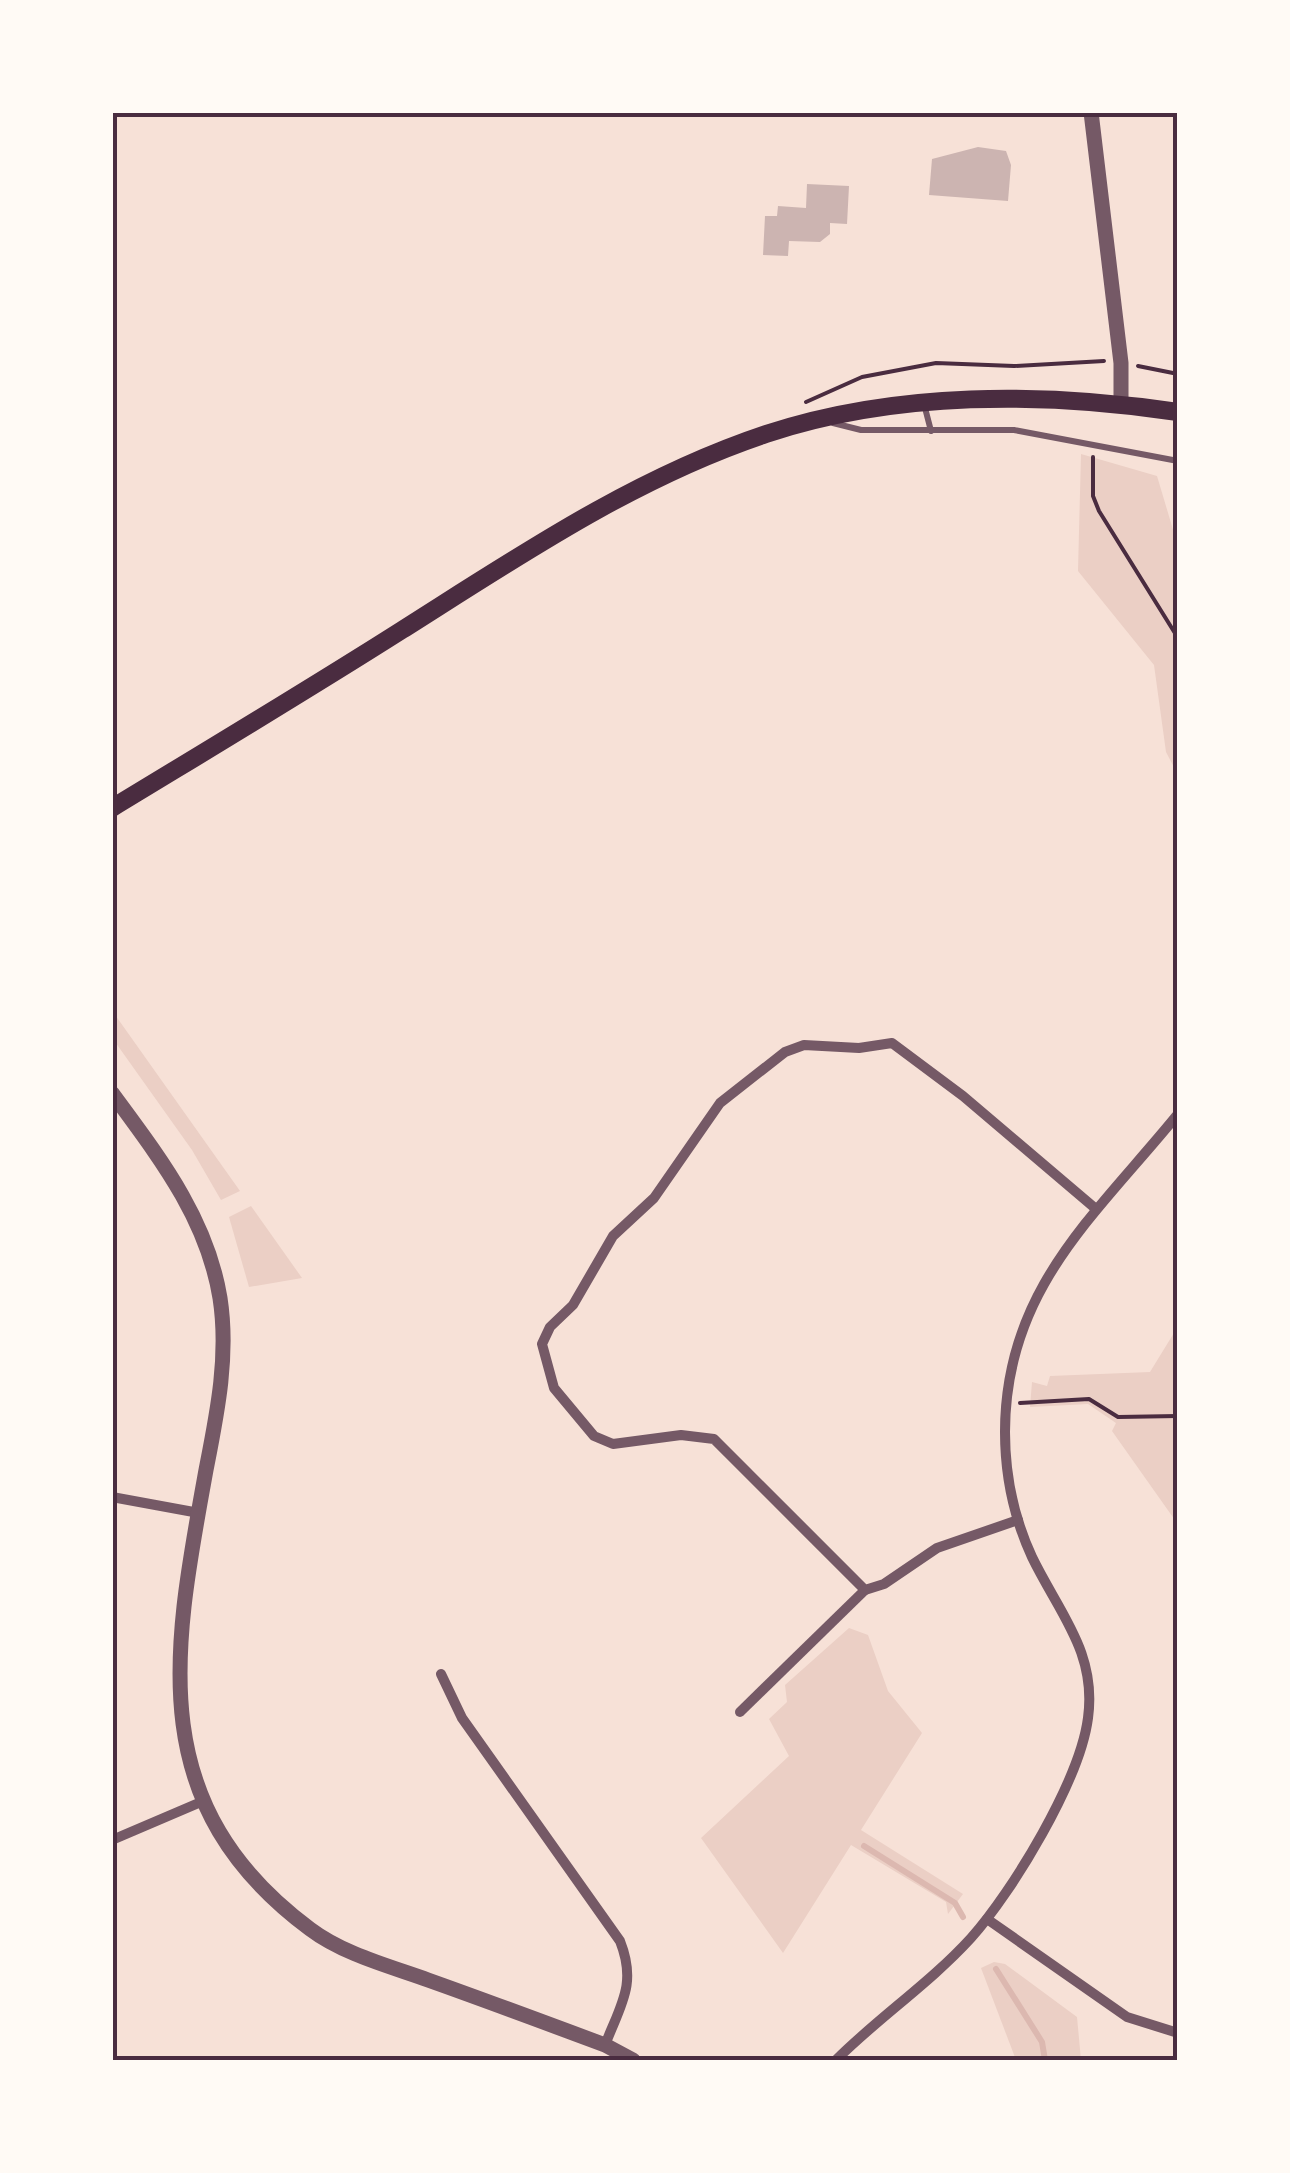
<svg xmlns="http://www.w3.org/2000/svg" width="1290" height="2173" viewBox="0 0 1290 2173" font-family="'IBM Plex Serif',serif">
  <rect width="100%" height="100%" fill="#f7e1d7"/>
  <!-- green -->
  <g fill="#ebcfc5">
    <path d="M1081,454L1157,476L1177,543V773L1166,752L1154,665L1078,571Z"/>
    <path d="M113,1012L240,1191L221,1200L192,1150L113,1039Z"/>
    <path d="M251,1206L302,1278L249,1287L229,1217Z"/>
    <path d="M1177,1328V1523L1112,1431L1116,1423L1088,1404L1030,1407L1032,1382L1047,1386L1050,1376L1150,1372Z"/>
    <path d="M849,1628L868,1635L888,1691L922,1733L861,1830L963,1894L948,1914L946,1902L851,1845L783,1953L701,1838L789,1756L769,1719L787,1702L785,1685Z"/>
    <path d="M994,1962L1005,1964L1077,2017L1081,2060H1016L981,1968Z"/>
  </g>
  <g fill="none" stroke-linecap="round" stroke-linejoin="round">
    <!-- stream -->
    <g stroke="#dcb8b0" stroke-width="6">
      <path d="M864,1846L955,1903L963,1917"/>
      <path d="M996,1969L1042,2042L1045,2060"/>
    </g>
  </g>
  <!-- building -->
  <g fill="#ccb4b1">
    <path d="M978,147L1006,151L1011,165L1008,201L929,195L932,159Z"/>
    <path d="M807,184L849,186L847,224L830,223V234L820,242L789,241L788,256L763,255L765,216H777L778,206L806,208Z"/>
  </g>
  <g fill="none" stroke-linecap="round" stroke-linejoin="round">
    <!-- path -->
    <g stroke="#4a2c40" stroke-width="4">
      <path d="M1138,366L1178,374"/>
      <path d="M806,402L862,377L936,363L1014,366L1104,361"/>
      <path d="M1093,457V496L1099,511L1178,638"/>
      <path d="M1178,736V741"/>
      <path d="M1020,1403L1089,1399L1118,1417L1178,1416"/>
    </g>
    <!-- service -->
    <g stroke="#755966" stroke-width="6">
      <path d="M924,404L931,431"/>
      <path d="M833,423L861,430H1014L1178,461"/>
    </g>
    <!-- minor -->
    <g stroke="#755966" stroke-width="10">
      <path d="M112,1497L199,1513"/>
      <path d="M1018,1520L937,1548L884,1584L865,1590L714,1439L681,1435L613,1444L594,1436L554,1388L542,1344L550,1327L573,1305L613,1236L654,1198L720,1103L785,1052L804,1045L859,1048L892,1043L963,1096L1096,1209"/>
      <path d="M441,1674L462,1718L620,1941C637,1984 621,2004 605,2045"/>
      <path d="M740,1712L865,1590"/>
      <path d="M112,1840L201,1802"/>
      <path d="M987,1919L1127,2017L1178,2033"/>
      <path d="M836,2060C879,2017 930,1983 971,1938C1013,1891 1080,1780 1088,1718C1097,1652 1059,1613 1032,1557C1014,1518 1005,1475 1005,1432C1005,1289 1095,1216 1178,1114"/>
    </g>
    <!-- tertiary -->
    <g stroke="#755966" stroke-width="15">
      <path d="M1091,112L1121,363V404"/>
      <path d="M112,1093C159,1157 207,1218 220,1298C229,1356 217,1414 206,1470C173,1651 142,1804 310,1929C343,1954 389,1966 428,1980C487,2001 546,2023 605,2045L633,2060"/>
    </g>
    <!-- secondary -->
    <path stroke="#4a2c40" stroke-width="18" d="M112,808C209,749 306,691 402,630C519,556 634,478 766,434C896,391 1044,392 1178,412"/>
  </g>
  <!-- border -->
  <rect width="1290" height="2173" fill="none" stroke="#fffaf5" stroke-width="230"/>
  <rect x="115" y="115" width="1060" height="1943" fill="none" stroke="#4a2c40" stroke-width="4"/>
</svg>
